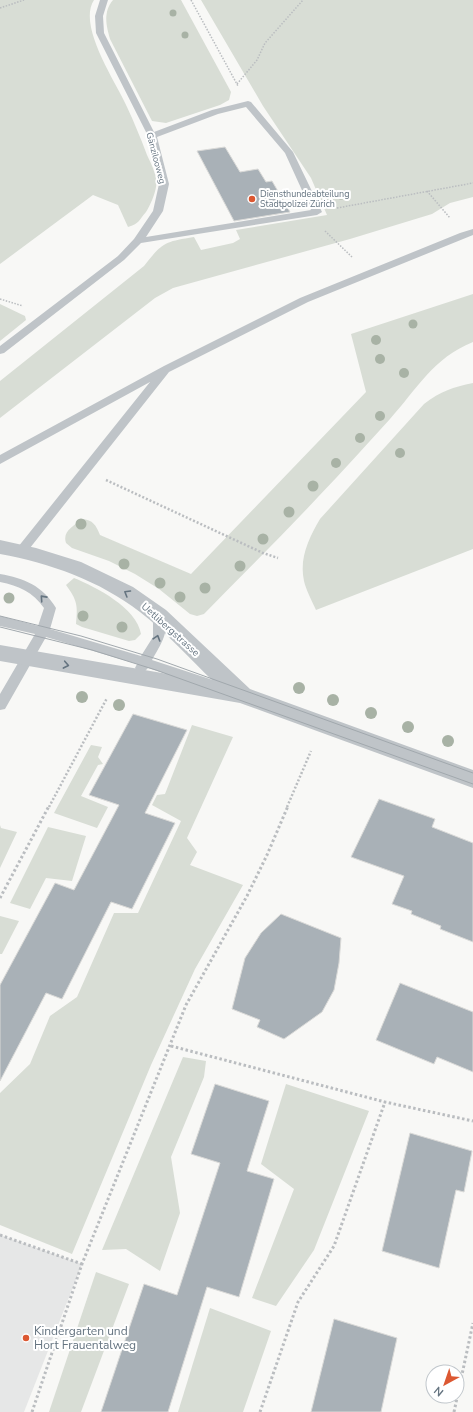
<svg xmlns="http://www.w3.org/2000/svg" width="473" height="1412" viewBox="0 0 473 1412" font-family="'Nunito Sans',sans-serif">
  <rect width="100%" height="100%" fill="#f8f8f6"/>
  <!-- built -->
  <path fill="#e6e7e7" d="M0,1235L82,1264L24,1412H0Z"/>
  <!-- green -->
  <g fill="#d8ddd5">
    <path d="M0,0H94C77,26 116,82 127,107C134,122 141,139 147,155C151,164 158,176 156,187C155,194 150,206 146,212C139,220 139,224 128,227L118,205L93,195L0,264Z"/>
    <path d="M113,0H181L231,92L229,100L220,105L166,123L152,121L110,39C106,25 103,12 113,0Z"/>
    <path d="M201,0H473V197L450,203L432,214L350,239L173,288L155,298L0,418V381L144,266C163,242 164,242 194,237L201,250L233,243L240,239L236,230L327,215L311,178L263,106Z"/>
    <path d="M473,294V342C433,358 417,389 390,419C366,445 342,472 318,497C281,537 242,575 204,614L197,616L190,614L159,589L135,574L109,561L72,548L66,543C62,531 74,526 82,519C93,520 96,525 100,535L191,574L366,392L351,334Z"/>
    <path d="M0,304L25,316L26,320L0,341Z"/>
    <path d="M473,383V549L316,610C312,601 306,590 304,581C299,558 309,538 320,519L424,404C441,391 453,387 473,383Z"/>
    <path d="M74,578C96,587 137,608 141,634L135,640L129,641L82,627L76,624C78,605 77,600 66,585Z"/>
    <path d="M192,725L233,737L187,838L197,852L190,865L243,885L195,969L151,1065L72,1254L0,1225V1093L30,1064L50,1016L77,997L114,913H138L181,821L152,805L157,795L165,794Z"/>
    <path d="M91,745L102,747L98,757L103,764L98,765L81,796L108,807L97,828L54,813Z"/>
    <path d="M0,825L1,828L17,832L0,868Z"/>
    <path d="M48,827L86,836L72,881L46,878L30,909L10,903Z"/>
    <path d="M0,916L19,921L2,954H0Z"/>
    <path d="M183,1057L206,1061L204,1077L171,1157L180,1213L160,1271L126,1249L102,1250Z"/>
    <path d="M286,1084L369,1111L314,1250L276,1306L252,1298L294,1189L261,1164Z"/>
    <path d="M96,1272L129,1284L81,1412H49Z"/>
    <path d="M210,1308L271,1331L243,1412H178Z"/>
  </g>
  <!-- building -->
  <g fill="#a9b1b7" stroke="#dadad8">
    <path d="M225,147L240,172L258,169L266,182L272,181L290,212L234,221L197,151Z"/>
    <path d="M133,714L187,730L145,813L175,823L132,909L111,902L62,999L46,993L0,1081V985L55,883L74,890L119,805L89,795Z"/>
    <path d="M379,799L435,819L432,827L473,843V942L440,929L441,926L411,914L412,911L392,904L404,876L351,857Z"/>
    <path d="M281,914L341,938L339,963L334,990L322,1012L284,1039L257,1027L260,1020L232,1009L245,958L261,933Z"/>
    <path d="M400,983L473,1012V1072L437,1057L434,1064L376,1040Z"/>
    <path d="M215,1084L269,1101L247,1171L274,1179L239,1297L207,1287L168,1412H101L144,1284L177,1295L220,1163L191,1154Z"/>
    <path d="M410,1133L472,1151L464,1192L456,1190L439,1268L382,1251Z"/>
    <path d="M334,1319L397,1338L381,1412H311Z"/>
  </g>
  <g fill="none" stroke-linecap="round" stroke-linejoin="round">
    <!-- path-far2 -->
    <g stroke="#babdc0" stroke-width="1.5" stroke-dasharray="1.5 1.5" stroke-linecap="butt">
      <path d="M191,0L238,86"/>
      <path d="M0,8L24,0"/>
      <path d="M237,84L257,60L265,43L303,0"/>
      <path d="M427,191L450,218"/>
      <path d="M337,208L473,183"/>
      <path d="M325,231L352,257"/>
      <path d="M0,299L23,306"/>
    </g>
    <!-- path-far1 -->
    <g stroke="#babdc0" stroke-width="2.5" stroke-dasharray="2 2" stroke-linecap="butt">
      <path d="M106,480L263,553L278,558"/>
      <path d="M49,807L107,698"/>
      <path d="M287,807L311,751"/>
    </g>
    <!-- path -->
    <g stroke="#babdc0" stroke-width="3" stroke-dasharray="2.5 2.5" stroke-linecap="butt">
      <path d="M0,898L49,806"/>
      <path d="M171,1046L385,1102L473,1121"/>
      <path d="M0,1235L82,1264"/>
      <path d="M32,1412L82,1264L186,1005L247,896L267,855L288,806"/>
      <path d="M260,1412L298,1302L334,1246L385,1102"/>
      <path d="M454,1412L473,1323"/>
    </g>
    <!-- lane -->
    <g fill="#bfc4c8" fill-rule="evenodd">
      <path d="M100,0H108L103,16L104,33L154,132L212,110L248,101L251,102L293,152L322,212L317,215L141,243L124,260L4,353L0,354V346L118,256L134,239L153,211L159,184L148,136L96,33L95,16ZM246,107L285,153L311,210L146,237L163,211L169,184L157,137L218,114Z"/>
      <path d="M473,229V235L308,302L169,372L26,553L22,554L18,553L16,550L18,547L150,382L0,464V455L164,366L300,298L460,233Z"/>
      <path d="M0,574C24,578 43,586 56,608L50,629L141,656L153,637V616L155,613L159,611L163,613C172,628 160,646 152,660L216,681L217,684L216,687L211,689L148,668L145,671L141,673L137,671L135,668L137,664L46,637L5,709L0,710V694L35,634L0,626V616L38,626L44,608C33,592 19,586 0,582Z"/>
    </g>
    <!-- street -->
    <path fill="#bfc4c8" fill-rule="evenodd" d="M0,540L36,548L81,562L133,587L166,610L250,689L473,770V788L240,703L0,661V645L214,682C190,659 167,633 140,612C100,581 50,563 0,554Z"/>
    <!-- tram -->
    <g stroke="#a1a8ad" stroke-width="1">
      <path d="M0,616L81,636L157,659L473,773"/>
      <path d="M0,627L92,650L156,670L473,784"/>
    </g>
  </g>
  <!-- trees -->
  <g fill="#a8b2a5">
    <circle cx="173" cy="13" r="3.5"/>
    <circle cx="185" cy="35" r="3.5"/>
    <circle cx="341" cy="195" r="4.5"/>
    <circle cx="413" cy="324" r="4.5"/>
    <circle cx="376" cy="340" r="5"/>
    <circle cx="380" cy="359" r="5"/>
    <circle cx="404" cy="373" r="5"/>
    <circle cx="380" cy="416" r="5"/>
    <circle cx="360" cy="438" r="5"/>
    <circle cx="400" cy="453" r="5"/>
    <circle cx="336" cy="463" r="5"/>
    <circle cx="313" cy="486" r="5.5"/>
    <circle cx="289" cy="512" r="5.5"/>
    <circle cx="81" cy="524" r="5.5"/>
    <circle cx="263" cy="539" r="5.5"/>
    <circle cx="124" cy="564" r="5.5"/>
    <circle cx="240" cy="566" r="5.5"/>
    <circle cx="160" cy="583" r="5.5"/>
    <circle cx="205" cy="588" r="5.5"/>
    <circle cx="180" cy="597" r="5.5"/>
    <circle cx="9" cy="598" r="5.5"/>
    <circle cx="83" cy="616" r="5.5"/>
    <circle cx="122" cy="627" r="5.5"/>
    <circle cx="299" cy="688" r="6"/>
    <circle cx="82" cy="697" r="6"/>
    <circle cx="333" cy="700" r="6"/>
    <circle cx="119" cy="705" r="6"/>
    <circle cx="371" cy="713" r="6"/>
    <circle cx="408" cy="727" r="6"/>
    <circle cx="448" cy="741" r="6"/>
  </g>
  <!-- one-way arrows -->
  <defs><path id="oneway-chevron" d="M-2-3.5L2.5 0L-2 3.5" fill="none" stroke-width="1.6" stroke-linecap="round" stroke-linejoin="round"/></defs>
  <g stroke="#657480">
    <use href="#oneway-chevron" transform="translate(127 593) rotate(-149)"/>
    <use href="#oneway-chevron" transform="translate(43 598) rotate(-132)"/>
    <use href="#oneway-chevron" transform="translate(157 638) rotate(-73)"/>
    <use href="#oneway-chevron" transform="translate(66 665) rotate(11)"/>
  </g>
  <!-- markers -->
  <g fill="#dc5832" stroke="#fff" stroke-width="1.5">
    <circle cx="252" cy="199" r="4"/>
    <circle cx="26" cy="1338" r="4"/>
  </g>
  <g text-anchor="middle" stroke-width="4" stroke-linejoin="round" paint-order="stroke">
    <!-- far-street labels -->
    <g font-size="9" fill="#657480" stroke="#fff">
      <text transform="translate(156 158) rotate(75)" y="3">Gänzilooweg</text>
    </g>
    <!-- far-poi labels -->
    <g font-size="9" fill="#657480" stroke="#fff" text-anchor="start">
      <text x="260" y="197">Diensthundeabteilung<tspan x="260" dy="10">Stadtpolizei Zürich</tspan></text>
    </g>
    <!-- street labels -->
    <g font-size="10" fill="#657480" stroke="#fff">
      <text transform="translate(171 629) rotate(42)" y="4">Uetlibergstrasse</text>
    </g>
    <!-- near-poi labels -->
    <g font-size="12" fill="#657480" stroke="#fff" text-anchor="start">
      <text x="34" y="1335">Kindergarten und<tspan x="34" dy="14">Hort Frauentalweg</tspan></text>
    </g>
  </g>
  <!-- north arrow -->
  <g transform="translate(445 1384) rotate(220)"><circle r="19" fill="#ffffff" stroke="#c1c7cc"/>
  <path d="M0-3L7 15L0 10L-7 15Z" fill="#dc5832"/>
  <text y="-6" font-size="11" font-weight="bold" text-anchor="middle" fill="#657480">N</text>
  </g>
</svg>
